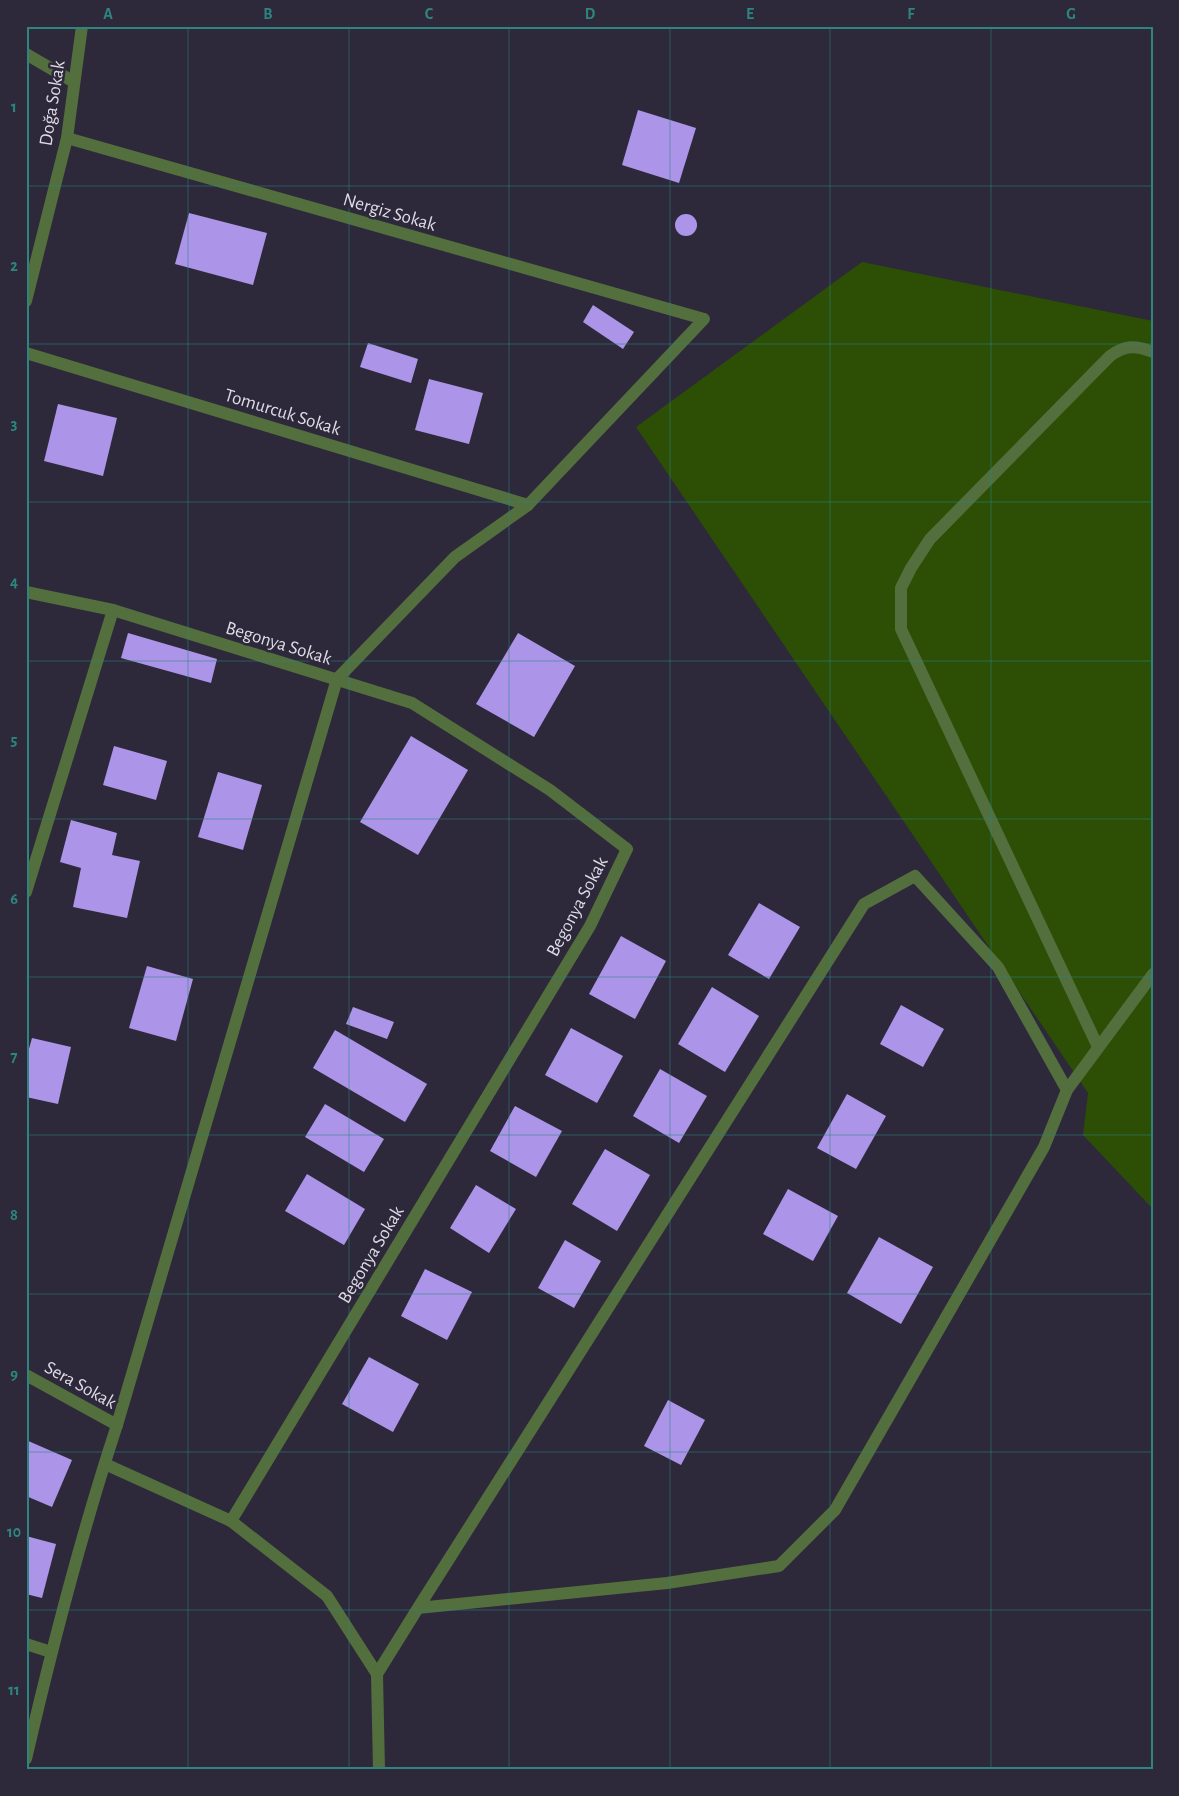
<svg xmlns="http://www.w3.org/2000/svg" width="1179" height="1796" viewBox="0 0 1179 1796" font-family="'Alegreya Sans',sans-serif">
  <rect width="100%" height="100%" fill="#2d293a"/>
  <!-- green -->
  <path fill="#2c4f05" d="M862,262L1153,321V1209L1083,1135L1088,1093L636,427Z"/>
  <!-- building -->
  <g fill="#ac95e9">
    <path d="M638,110L696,128L679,183L622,165Z"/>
    <path d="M189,213L267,233L253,285L175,264Z"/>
    <circle cx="686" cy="225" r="11"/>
    <path d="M593,305L634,332L623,349L583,322Z"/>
    <path d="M368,343L418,359L411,383L360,367Z"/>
    <path d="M429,379L483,393L469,444L415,430Z"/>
    <path d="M58,404L117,418L103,476L44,461Z"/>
    <path d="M128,633L217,659L211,683L121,658Z"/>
    <path d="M518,633L575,666L534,737L476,704Z"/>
    <path d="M411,736L468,770L418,855L360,822Z"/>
    <path d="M114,746L167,761L156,800L103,785Z"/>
    <path d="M218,772L262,785L243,850L198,837Z"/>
    <path d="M71,820L117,833L112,855L140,861L127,918L73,907L81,868L60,862Z"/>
    <path d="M759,903L800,927L769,979L728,955Z"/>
    <path d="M621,936L666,961L635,1019L589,994Z"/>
    <path d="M147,966L193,979L176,1041L129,1028Z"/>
    <path d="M712,987L759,1016L725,1072L678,1044Z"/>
    <path d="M901,1005L944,1029L923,1067L880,1044Z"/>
    <path d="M353,1007L394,1022L387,1039L346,1024Z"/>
    <path d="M571,1028L623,1056L597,1103L545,1075Z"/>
    <path d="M335,1030L427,1084L405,1122L313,1068Z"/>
    <path d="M32,1038L71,1047L58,1104L26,1097V1056H27Z"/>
    <path d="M660,1069L707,1096L679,1143L633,1116Z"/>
    <path d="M847,1094L886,1116L856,1169L817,1148Z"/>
    <path d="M325,1104L384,1139L364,1172L305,1137Z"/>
    <path d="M515,1106L562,1131L536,1177L490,1151Z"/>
    <path d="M605,1149L650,1175L617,1231L572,1204Z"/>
    <path d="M307,1174L365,1209L344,1245L285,1211Z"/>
    <path d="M476,1185L516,1209L489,1253L450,1228Z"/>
    <path d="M788,1189L838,1216L813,1261L763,1234Z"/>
    <path d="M879,1237L933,1267L901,1324L847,1293Z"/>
    <path d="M565,1240L601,1261L574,1308L538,1288Z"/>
    <path d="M425,1269L472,1292L447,1340L401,1316Z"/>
    <path d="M369,1357L419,1384L393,1432L342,1404Z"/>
    <path d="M668,1400L705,1420L681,1465L644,1446Z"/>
    <path d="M26,1440L72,1460L52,1507L26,1496Z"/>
    <path d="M26,1536L56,1544L42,1598L26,1594Z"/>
  </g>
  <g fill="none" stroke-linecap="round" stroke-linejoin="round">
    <!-- minor -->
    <g stroke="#536f3d" stroke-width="12">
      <path d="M26,54L74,82"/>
      <path d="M26,301L67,138L82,26"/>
      <path d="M26,353L528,505"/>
      <path d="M26,592L113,610L412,703L550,790L627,849L590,926L231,1521"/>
      <path d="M26,892L113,610"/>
      <path d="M1098,1047L901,629V588L911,568L930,539L1110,356C1125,345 1135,345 1153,352"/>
      <path d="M1067,1090L1153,974"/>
      <path d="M26,1375L117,1425"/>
      <path d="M105,1464L231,1521L327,1596L377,1674"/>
      <path d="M26,1644L51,1652"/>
      <path d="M26,1759C52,1647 81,1535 117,1425L337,679L455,557L528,505L704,319L67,138"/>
      <path d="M379,1770L377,1674L418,1608L864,904L915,876L998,967L1067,1090L1044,1147L835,1510L779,1566L667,1583L418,1608"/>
    </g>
  </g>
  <!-- grid -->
  <path fill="none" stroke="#2e8580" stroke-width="1" stroke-opacity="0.55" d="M188,26V1770M349,26V1770M509,26V1770M670,26V1770M830,26V1770M991,26V1770M26,186H1153M26,344H1153M26,502H1153M26,661H1153M26,819H1153M26,977H1153M26,1135H1153M26,1294H1153M26,1452H1153M26,1610H1153"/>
  <g text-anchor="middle" stroke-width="5" stroke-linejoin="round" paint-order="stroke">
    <!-- street labels -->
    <g font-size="19" fill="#dedbe7" stroke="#2d293a">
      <text transform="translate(51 103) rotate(-81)" y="7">Doğa Sokak</text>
      <text transform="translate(390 211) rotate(16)" y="7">Nergiz Sokak</text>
      <text transform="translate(283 411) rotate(17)" y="7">Tomurcuk Sokak</text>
      <text transform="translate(279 642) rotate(17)" y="7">Begonya Sokak</text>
      <text transform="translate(576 906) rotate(-62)" y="7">Begonya Sokak</text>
      <text transform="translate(370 1254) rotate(-59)" y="7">Begonya Sokak</text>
      <text transform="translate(81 1384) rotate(29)" y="7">Sera Sokak</text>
    </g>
  </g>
  <!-- border -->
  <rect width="1179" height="1796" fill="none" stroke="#2d293a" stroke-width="55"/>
  <rect x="28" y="28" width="1124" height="1740" fill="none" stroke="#2e8580" stroke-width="2"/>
  <g font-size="16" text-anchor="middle" font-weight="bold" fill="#2e8580">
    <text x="108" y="19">A</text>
    <text x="268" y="19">B</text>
    <text x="429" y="19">C</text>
    <text x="590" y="19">D</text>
    <text x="750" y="19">E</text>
    <text x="911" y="19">F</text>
    <text x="1071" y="19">G</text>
    <text x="14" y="112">1</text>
    <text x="14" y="271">2</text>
    <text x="14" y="429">3</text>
    <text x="14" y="587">4</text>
    <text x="14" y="745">5</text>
    <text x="14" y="904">6</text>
    <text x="14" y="1062">7</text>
    <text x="14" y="1220">8</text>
    <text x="14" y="1379">9</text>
    <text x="14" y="1537">10</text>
    <text x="14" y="1695">11</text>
  </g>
</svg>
